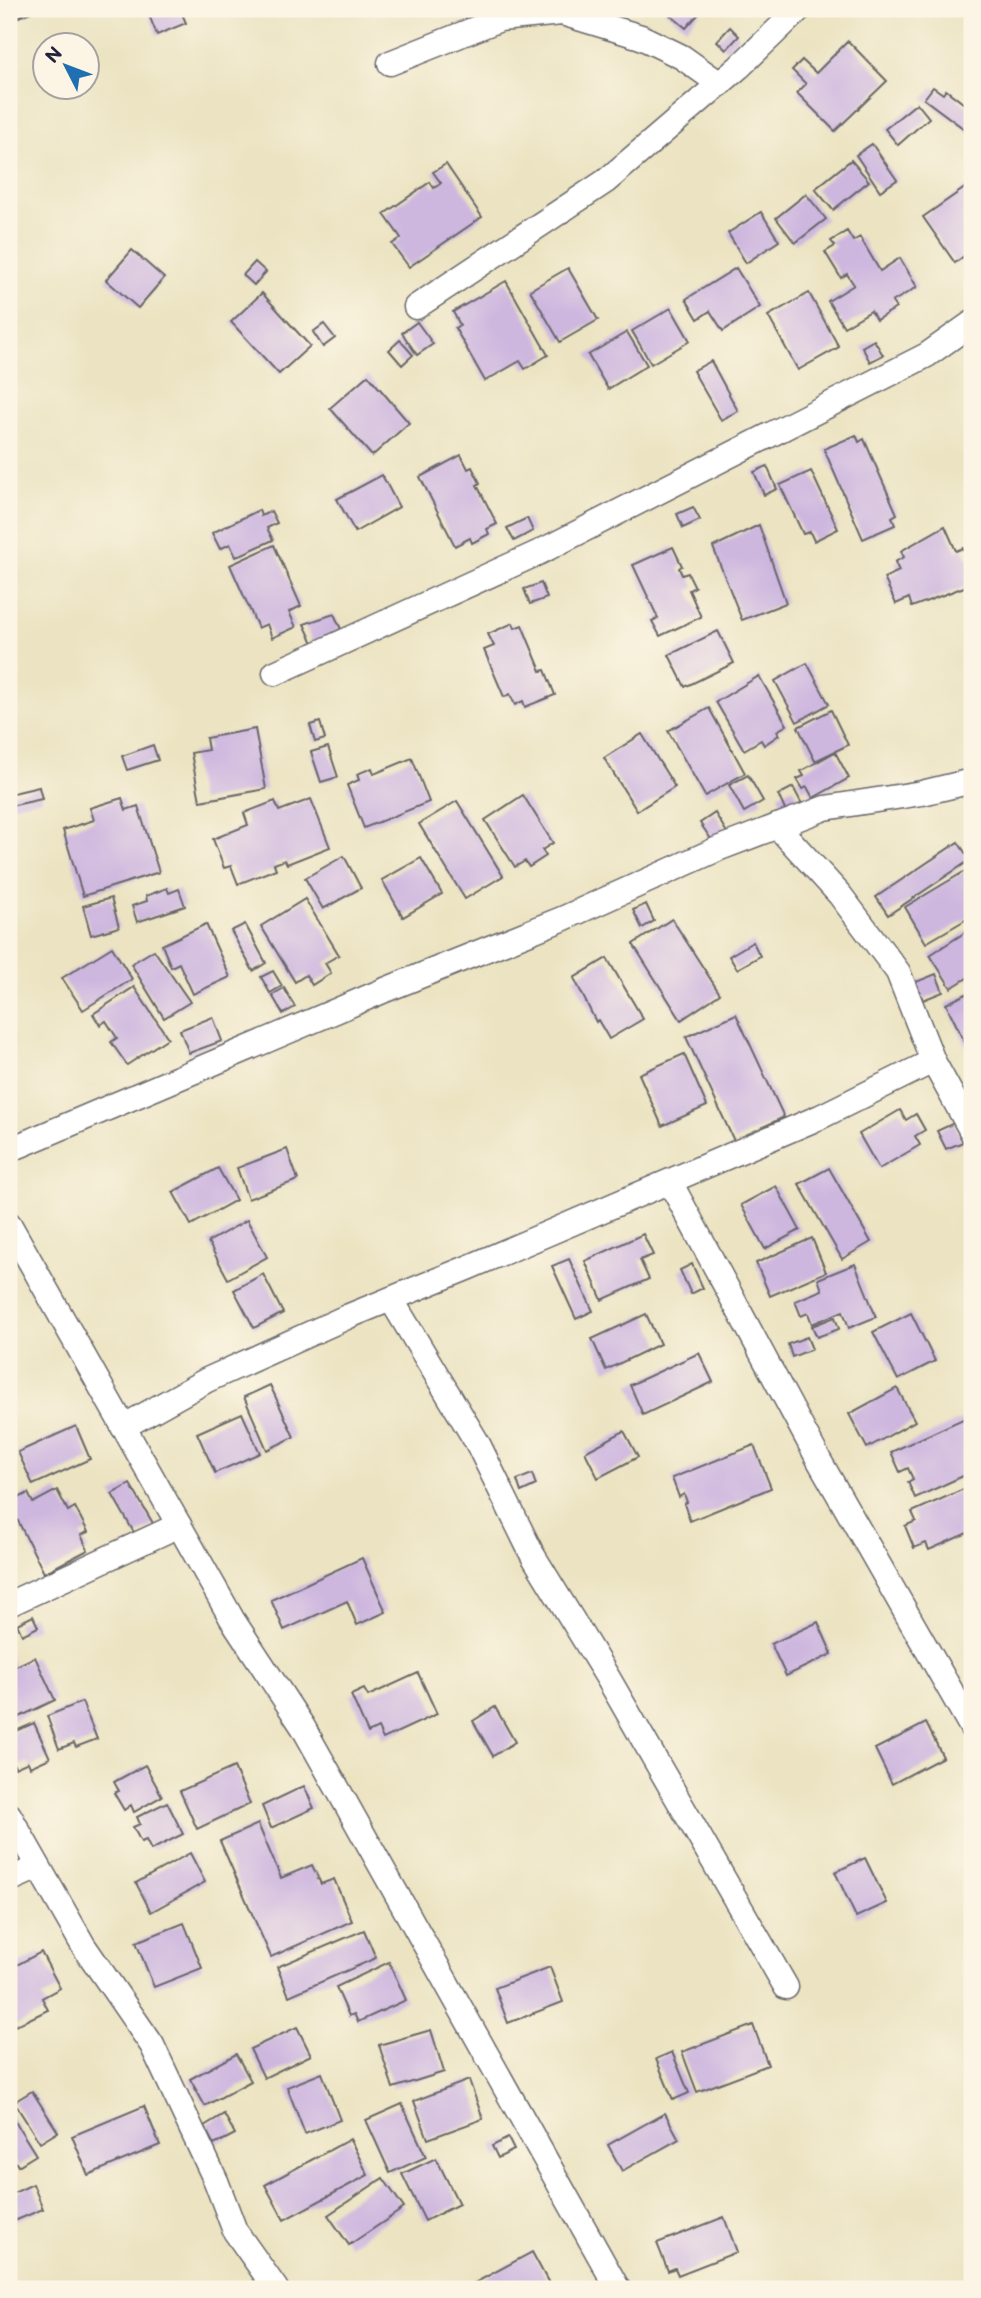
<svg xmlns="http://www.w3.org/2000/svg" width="981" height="2298" viewBox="0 0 981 2298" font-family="'Balsamiq Sans',sans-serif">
  <rect width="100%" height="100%" fill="#fcf5e5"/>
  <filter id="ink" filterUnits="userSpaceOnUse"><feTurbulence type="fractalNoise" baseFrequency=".0143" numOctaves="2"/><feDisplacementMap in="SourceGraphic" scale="14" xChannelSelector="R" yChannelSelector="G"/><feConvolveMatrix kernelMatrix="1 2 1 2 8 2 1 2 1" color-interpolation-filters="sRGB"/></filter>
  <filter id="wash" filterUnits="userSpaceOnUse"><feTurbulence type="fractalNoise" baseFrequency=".00686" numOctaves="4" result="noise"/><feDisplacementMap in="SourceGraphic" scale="28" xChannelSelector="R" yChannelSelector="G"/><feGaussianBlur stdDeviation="1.57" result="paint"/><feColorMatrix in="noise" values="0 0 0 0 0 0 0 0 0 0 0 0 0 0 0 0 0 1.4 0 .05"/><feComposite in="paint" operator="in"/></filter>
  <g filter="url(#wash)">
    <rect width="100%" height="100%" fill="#ebe3c1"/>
    <g id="blocks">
      <!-- building -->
      <g fill="#ceb7df">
        <path d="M9,9H32L33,11L9,21Z"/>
        <path d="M180,9L186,23L157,35L147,10Z"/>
        <path d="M663,9H703L686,28Z"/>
        <path d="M730,27L739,36L726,50L717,41Z"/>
        <path d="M848,41L887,81L835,131L797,93L806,84L792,70L802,60L816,73Z"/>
        <path d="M933,87L943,94L946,90L972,110L971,134L924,99Z"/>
        <path d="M917,103L929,118L898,145L885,129Z"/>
        <path d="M872,144L897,180L880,191L856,155Z"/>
        <path d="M851,160L869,181L833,210L815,189Z"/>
        <path d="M446,164L482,217L409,267L392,244L401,238L384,214L430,182L434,188L441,183L433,172Z"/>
        <path d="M972,183V255L969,252L955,263L923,217Z"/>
        <path d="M806,194L826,219L795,243L776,218Z"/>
        <path d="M761,212L779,241L746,263L728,233Z"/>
        <path d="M847,231L853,241L860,237L880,271L900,258L917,287L892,302L896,308L876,320L871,311L844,327L828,301L854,285L847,274L841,278L825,252L835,246L831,241Z"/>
        <path d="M132,250L164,278L138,308L106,280Z"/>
        <path d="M255,262L266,272L254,285L243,275Z"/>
        <path d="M568,268L598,320L560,342L530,290Z"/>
        <path d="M736,268L760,307L723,331L710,311L698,319L686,299Z"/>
        <path d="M506,281L548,355L525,369L520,361L485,381L455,328L460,325L453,312Z"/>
        <path d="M262,293L310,346L279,374L231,322Z"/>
        <path d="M809,293L839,347L798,370L768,316Z"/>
        <path d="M671,308L690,341L651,364L632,331Z"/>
        <path d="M417,322L433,344L417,355L402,333Z"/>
        <path d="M324,324L335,338L323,347L313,332Z"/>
        <path d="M627,332L647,365L608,389L588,355Z"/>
        <path d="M400,340L413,355L402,365L389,350Z"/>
        <path d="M874,340L883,355L870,362L862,347Z"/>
        <path d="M711,361L738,411L721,420L693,371Z"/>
        <path d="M368,375L409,423L372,456L330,408Z"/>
        <path d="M856,435L859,442L864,439L897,514L892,517L895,525L863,539L824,449Z"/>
        <path d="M461,455L468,469L472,467L480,483L477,485L497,524L487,529L489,534L472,543L470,538L455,546L420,477Z"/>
        <path d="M767,466L777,489L764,495L754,472Z"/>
        <path d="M811,471L838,529L814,541L810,532L803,534L780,485Z"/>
        <path d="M382,475L399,507L355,532L337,499Z"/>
        <path d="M693,507L700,520L683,528L677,514Z"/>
        <path d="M259,510L261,516L271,511L277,523L267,528L273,540L236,557L230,544L220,549L212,533Z"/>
        <path d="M527,518L533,531L514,541L507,528Z"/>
        <path d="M759,525L786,603L742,620L713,547Z"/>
        <path d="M945,526L956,551L963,548L968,559L972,557V584L912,607L909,598L896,604L884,578L899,571L895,562L904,557L901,551Z"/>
        <path d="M274,545L301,606L289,612L296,627L272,638L267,624L258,628L230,565Z"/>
        <path d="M673,547L682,566L679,568L682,575L688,573L695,587L689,590L701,617L660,636L652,621L658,618L633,565Z"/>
        <path d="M541,583L547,598L530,604L524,589Z"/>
        <path d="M334,614L341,629L313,643L304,624Z"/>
        <path d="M513,623L515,628L522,625L541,671L545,670L555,695L525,707L523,701L515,705L510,694L504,697L484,650L494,646L488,634Z"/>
        <path d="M718,631L734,663L685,687L669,655Z"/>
        <path d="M807,663L829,704L797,722L775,681Z"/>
        <path d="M759,676L787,725L777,731L779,735L764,745L761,740L744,750L716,702Z"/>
        <path d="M709,708L745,773L705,796L668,731Z"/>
        <path d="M831,710L848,745L815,761L798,727Z"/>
        <path d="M320,722L325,739L315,742L310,725Z"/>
        <path d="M255,729L266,789L200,801L191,753L208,750L206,738Z"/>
        <path d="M642,734L675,787L637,811L604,758Z"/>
        <path d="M153,745L158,760L127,770L122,756Z"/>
        <path d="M328,747L338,777L321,782L311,752Z"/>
        <path d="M835,752L849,778L813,798L807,787L803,789L797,779L804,776L801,771Z"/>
        <path d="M412,758L429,802L364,828L347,785L359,780L357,774L372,768L374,774Z"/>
        <path d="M748,775L763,801L744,812L729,785Z"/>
        <path d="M39,787L42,799L10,806L9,794Z"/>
        <path d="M793,787L802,804L786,812L778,795Z"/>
        <path d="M523,795L553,843L542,850L546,856L529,867L525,861L515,867L485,820Z"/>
        <path d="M122,798L126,810L138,806L159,872L83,896L63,830L94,820L90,808Z"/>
        <path d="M311,799L330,847L287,864L285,860L274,864L276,869L238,884L231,866L224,868L213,839L248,825L244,813L275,801L279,811Z"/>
        <path d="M457,801L503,876L465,899L419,824Z"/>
        <path d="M715,813L729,836L715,845L700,823Z"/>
        <path d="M958,842L970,860L888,915L876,897Z"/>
        <path d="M344,856L361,888L323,909L305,878Z"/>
        <path d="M421,858L442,894L403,917L382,880Z"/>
        <path d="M972,867V916L926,943L905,907Z"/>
        <path d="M167,888L169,893L179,889L185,906L137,922L132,906L147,901L146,896Z"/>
        <path d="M111,898L119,927L91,935L83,906Z"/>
        <path d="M305,899L339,955L325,963L331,973L312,985L306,975L295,982L261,926Z"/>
        <path d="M646,904L654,921L642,928L633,910Z"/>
        <path d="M672,919L720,994L681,1020L633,944Z"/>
        <path d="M206,924L230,977L193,994L179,963L171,967L162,945Z"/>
        <path d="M245,924L266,963L253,971L231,931Z"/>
        <path d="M972,928V975L951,988L930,955Z"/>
        <path d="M753,942L760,956L737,969L729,956Z"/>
        <path d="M112,947L132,979L83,1010L62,978Z"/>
        <path d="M154,950L190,1002L164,1018L131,964Z"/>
        <path d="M607,958L643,1019L609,1039L598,1020L596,1022L574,978Z"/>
        <path d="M273,971L282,986L270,993L261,977Z"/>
        <path d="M936,974L943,992L923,1000L916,982Z"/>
        <path d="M134,987L168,1038L127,1065L111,1042L117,1038L106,1021L100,1025L93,1014Z"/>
        <path d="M284,988L295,1007L283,1014L272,995Z"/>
        <path d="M972,991V1057L946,1004Z"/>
        <path d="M736,1014L784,1117L734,1141L686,1037Z"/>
        <path d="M213,1017L222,1041L189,1053L180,1030Z"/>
        <path d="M684,1054L707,1106L662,1126L639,1074Z"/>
        <path d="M900,1110L906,1120L916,1114L925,1130L915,1136L920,1145L879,1169L859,1134Z"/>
        <path d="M954,1123L963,1142L946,1149L937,1131Z"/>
        <path d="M287,1149L298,1180L248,1199L237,1168Z"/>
        <path d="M218,1168L236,1200L191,1225L173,1192Z"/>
        <path d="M829,1168L871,1242L842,1259L799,1184Z"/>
        <path d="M776,1186L800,1230L765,1249L741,1205Z"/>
        <path d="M247,1220L267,1257L228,1279L208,1242Z"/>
        <path d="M643,1234L653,1255L640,1260L649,1279L602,1300L585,1261Z"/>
        <path d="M812,1238L826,1272L770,1296L756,1263Z"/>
        <path d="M569,1259L593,1311L576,1319L552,1266Z"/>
        <path d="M692,1264L703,1288L691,1294L680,1270Z"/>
        <path d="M855,1264L876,1317L849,1328L843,1311L812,1324L808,1313L801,1316L795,1301L822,1290L818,1279Z"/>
        <path d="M263,1274L283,1313L254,1328L234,1290Z"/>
        <path d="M911,1313L935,1361L898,1380L873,1332Z"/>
        <path d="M646,1314L660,1344L606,1370L592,1339Z"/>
        <path d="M835,1317L839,1329L817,1337L812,1326Z"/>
        <path d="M807,1337L812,1349L792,1357L788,1344Z"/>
        <path d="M699,1353L713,1382L643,1415L630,1385Z"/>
        <path d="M270,1385L294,1437L267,1450L244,1397Z"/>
        <path d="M897,1388L915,1421L867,1448L849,1414Z"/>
        <path d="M242,1413L260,1453L215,1473L197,1433Z"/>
        <path d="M965,1418L972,1436V1472L915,1498L908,1482L913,1479L908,1468L900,1472L891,1452Z"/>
        <path d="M76,1426L90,1459L33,1485L18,1452Z"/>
        <path d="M624,1431L638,1457L598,1478L585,1452Z"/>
        <path d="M754,1445L771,1488L690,1521L684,1504L687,1502L684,1494L679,1497L672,1478Z"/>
        <path d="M532,1474L536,1485L521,1492L517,1480Z"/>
        <path d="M130,1484L154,1525L136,1536L112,1494Z"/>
        <path d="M968,1487L972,1497V1531L929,1550L926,1543L914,1548L905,1526L916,1521L912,1512Z"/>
        <path d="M57,1490L68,1511L75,1507L88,1532L81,1535L88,1550L44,1573L9,1503L28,1493L33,1503Z"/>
        <path d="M362,1558L386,1612L357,1625L347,1601L284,1630L271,1600Z"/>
        <path d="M33,1616L38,1627L22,1635L17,1624Z"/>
        <path d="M818,1622L832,1654L786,1676L771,1644Z"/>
        <path d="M9,1655L14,1667L35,1657L55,1700L9,1722Z"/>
        <path d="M418,1673L437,1714L383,1739L378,1728L368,1733L351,1695L364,1689L368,1696Z"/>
        <path d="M82,1702L97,1739L76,1747L74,1743L59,1749L47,1716Z"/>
        <path d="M495,1707L515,1742L493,1756L473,1721Z"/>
        <path d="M34,1723L50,1758L30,1767L28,1762L15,1768L9,1754V1734Z"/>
        <path d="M926,1723L943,1757L892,1784L875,1749Z"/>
        <path d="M145,1765L162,1796L134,1812L131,1805L124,1810L114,1793L119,1791L114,1782Z"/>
        <path d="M234,1767L250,1804L197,1829L180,1791Z"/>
        <path d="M304,1786L314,1808L271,1828L262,1806Z"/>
        <path d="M167,1802L183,1834L151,1850L146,1840L141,1842L133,1827L140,1824L137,1817Z"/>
        <path d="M258,1824L281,1878L312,1865L321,1884L334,1879L352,1921L271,1957L220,1841Z"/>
        <path d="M190,1853L205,1882L151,1912L136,1883Z"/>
        <path d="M865,1858L887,1903L856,1917L835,1872Z"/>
        <path d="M184,1923L202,1968L154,1987L136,1942Z"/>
        <path d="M364,1930L376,1958L289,1996L277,1967Z"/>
        <path d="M41,1952L60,1988L42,1998L48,2010L15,2026L9,2014V1969Z"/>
        <path d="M389,1962L406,2000L358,2022L354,2014L349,2016L336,1987Z"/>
        <path d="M550,1967L563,2002L508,2023L495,1988Z"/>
        <path d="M753,2025L768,2065L697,2092L682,2052Z"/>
        <path d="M297,2027L311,2055L264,2078L250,2049Z"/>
        <path d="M431,2030L444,2072L393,2088L379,2045Z"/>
        <path d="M672,2052L689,2093L673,2100L656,2059Z"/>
        <path d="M236,2054L251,2081L205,2106L190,2079Z"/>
        <path d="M322,2073L340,2120L305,2134L287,2087Z"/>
        <path d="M469,2080L483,2119L428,2139L414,2101Z"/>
        <path d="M32,2091L58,2132L40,2143L14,2102Z"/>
        <path d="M402,2104L426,2157L390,2173L366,2120Z"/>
        <path d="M144,2106L160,2145L88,2175L72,2136Z"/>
        <path d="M9,2112L36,2155L18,2166L9,2151Z"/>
        <path d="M665,2113L679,2139L622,2171L608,2145Z"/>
        <path d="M224,2114L235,2134L214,2145L204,2126Z"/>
        <path d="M508,2138L514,2150L498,2158L492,2146Z"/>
        <path d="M350,2139L368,2175L284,2220L265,2185Z"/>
        <path d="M436,2158L459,2204L425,2221L402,2174Z"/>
        <path d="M383,2178L404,2208L349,2245L328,2215Z"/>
        <path d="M33,2184L43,2209L12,2222L9,2195Z"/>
        <path d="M724,2217L737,2252L678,2275L675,2268L668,2271L657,2243Z"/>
        <path d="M532,2252L552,2289H470L469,2286Z"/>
      </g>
    </g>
  </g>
  <g filter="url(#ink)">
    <use href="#blocks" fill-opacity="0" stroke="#68666a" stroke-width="2"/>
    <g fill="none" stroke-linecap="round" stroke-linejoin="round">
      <!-- street casing -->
      <g stroke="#68666a" stroke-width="27">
        <g id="street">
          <path d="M390,63L500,19L562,13L641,37L682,57L720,84"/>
          <path d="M416,307L606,181L739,67L799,9"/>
          <path d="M275,673L540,552L927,355L972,323"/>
          <path d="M777,826L840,895L898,972L933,1061L972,1132"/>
          <path d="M9,1150L385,990L562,919L720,848L825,808L922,793L972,781"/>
          <path d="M670,1182L820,1462L972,1728"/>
          <path d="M9,1224L232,1619L303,1727L618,2289"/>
          <path d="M391,1299L478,1444L532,1554L608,1678L786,1987"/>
          <path d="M123,1427L207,1380L349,1316L467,1268L820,1117L933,1061"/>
          <path d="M9,1604L179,1525"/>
          <path d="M9,1815L83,1945L152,2045L216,2181L235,2231L276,2289"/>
          <path d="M9,1880L38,1867"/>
        </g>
      </g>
      <!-- street -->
      <use href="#street" stroke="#fff" stroke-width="24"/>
    </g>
  </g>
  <!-- margin -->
  <rect width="981" height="2298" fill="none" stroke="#fcf5e5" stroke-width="35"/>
  <!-- north arrow -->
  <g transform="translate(66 66) rotate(312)"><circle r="33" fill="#fcf5e5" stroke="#a5a1a1" stroke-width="2"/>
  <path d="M0-5L12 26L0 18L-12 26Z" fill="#1f6fb2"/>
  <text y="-10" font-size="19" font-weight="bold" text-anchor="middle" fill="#22223b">N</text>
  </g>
</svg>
